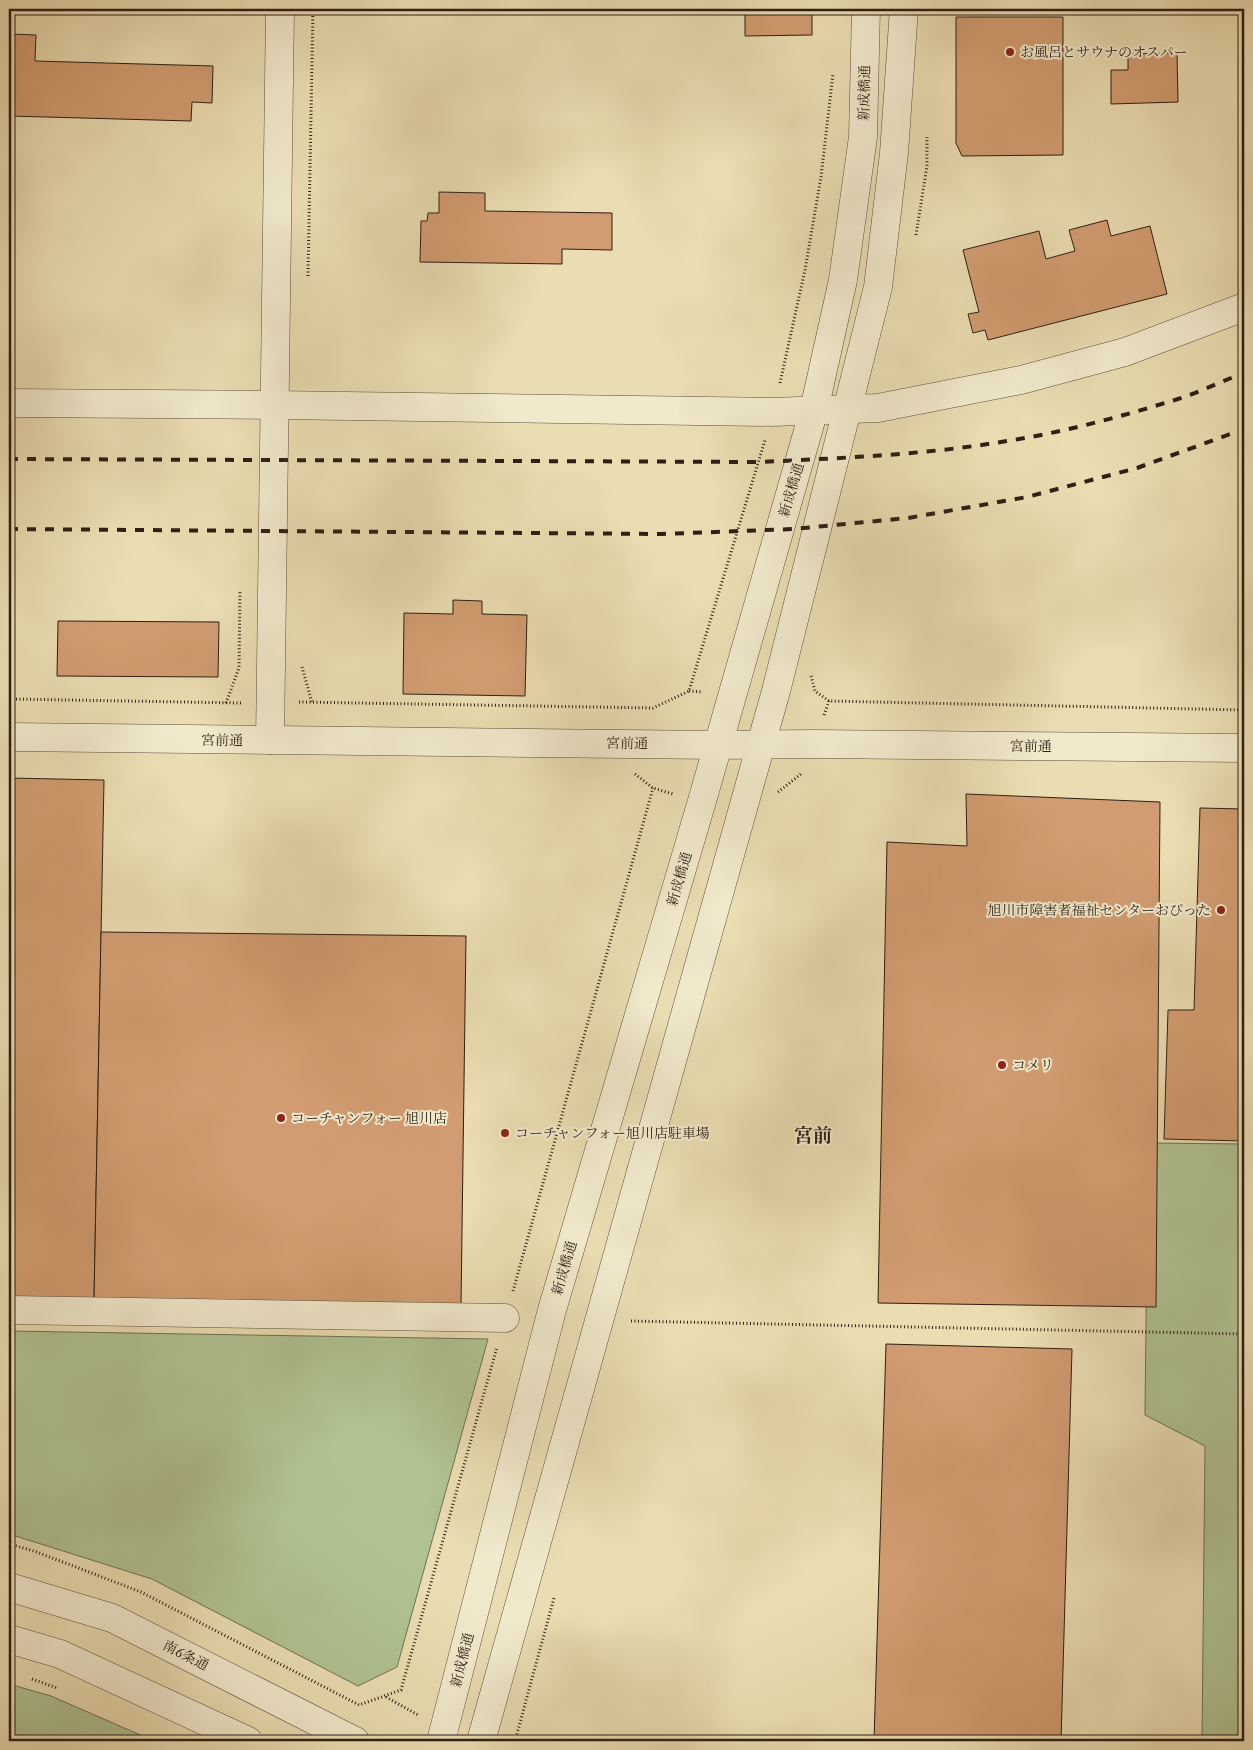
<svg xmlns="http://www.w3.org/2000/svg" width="1253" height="1750" viewBox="0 0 1253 1750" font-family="'IM FELL Great Primer','Noto Serif JP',serif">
  <rect width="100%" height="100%" fill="#eaddb1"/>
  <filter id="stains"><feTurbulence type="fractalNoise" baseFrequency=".004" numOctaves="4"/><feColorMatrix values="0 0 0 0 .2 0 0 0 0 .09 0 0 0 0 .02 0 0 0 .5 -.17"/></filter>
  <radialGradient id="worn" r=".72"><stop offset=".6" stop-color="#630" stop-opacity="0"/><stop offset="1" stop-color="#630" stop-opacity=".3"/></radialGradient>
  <!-- green -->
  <g fill="#b0c291" stroke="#6f7052">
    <path d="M1148,1143L1244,1144V1741H1202L1205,1446L1145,1415Z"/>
    <path d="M9,1331L488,1339L397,1667L358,1686L152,1579L9,1534Z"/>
    <path d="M9,1684L51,1696L154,1741H9Z"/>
  </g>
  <!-- building -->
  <g fill="#d19c71" stroke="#2e1f14">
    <path d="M745,9H812V35L745,36Z"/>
    <path d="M956,17H1063V155L962,156L956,143Z"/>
    <path d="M9,34L36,35L35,61L213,66L212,103L192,102L191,121L9,116Z"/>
    <path d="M1177,53L1178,102L1111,104V70H1128V54Z"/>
    <path d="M439,192L485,193V211L612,213V250L562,249V264L420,262L421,221H427L428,213H439Z"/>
    <path d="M1107,220L1111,236L1150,226L1167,294L988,340L985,330L973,333L968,314L979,312L963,250L1039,231L1046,259L1075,251L1069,230Z"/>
    <path d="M453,600L482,601V614L527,615L525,696L403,694L404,613L453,614Z"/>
    <path d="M58,621L219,622L218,677L57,676Z"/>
    <path d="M9,778L104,780L94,1300L9,1298Z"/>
    <path d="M966,794L1160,802L1156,1307L878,1303L887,842L967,846Z"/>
    <path d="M1200,808L1244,809V1141L1164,1139L1168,1010H1194Z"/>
    <path d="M101,932L466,936L461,1306L94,1300Z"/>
    <path d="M886,1344L1072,1349L1061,1741H874Z"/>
  </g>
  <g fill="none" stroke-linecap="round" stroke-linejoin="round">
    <!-- minor casing -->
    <g stroke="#5d4e3b" stroke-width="29">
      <g id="minor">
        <path d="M9,403L274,405L773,412L878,408L1021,380L1125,352L1244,307"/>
        <path d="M9,737L717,745L813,744L1244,748"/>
        <path d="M270,740L280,9"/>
        <path d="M9,1310L505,1318"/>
        <path d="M9,1587L112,1618L355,1741"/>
        <path d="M9,1639L60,1654L248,1741"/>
        <path d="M441,1741L552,1310L702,801L814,410L843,280L863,137L866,9"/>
        <path d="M481,1741L776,691L878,287L894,153L904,9"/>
      </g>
    </g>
    <!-- path -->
    <g stroke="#2e1f14" stroke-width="3" stroke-dasharray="1 2.5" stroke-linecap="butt">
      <path d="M916,235L927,166V137"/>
      <path d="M308,276L313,9"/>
      <path d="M780,383L805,270L821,177L833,74"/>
      <path d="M302,667L312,703"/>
      <path d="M811,676L815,691L829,701L1244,710"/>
      <path d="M689,691L703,692"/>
      <path d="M9,699L241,703"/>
      <path d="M299,702L653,708L689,691L765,440"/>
      <path d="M226,703L239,668L240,591"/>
      <path d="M824,715L829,701"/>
      <path d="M635,774L653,788L673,794"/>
      <path d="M778,792L801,774"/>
      <path d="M513,1291L653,788"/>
      <path d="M631,1321L1244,1334"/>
      <path d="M9,1544L34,1551L141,1592L359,1705L401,1690L497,1347"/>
      <path d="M32,1679L57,1688"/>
      <path d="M386,1697L418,1715"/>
      <path d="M515,1741L554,1598"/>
    </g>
    <!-- minor -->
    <use href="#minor" stroke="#f1e9cc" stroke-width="28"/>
    <!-- rail -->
    <g stroke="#2e1f14" stroke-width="4" stroke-dasharray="9 9" stroke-linecap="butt">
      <path d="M9,459L760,462C841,458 921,455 1001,442C1061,433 1120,417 1178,399C1200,392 1222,381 1244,373"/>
      <path d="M9,529L662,534L793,529L908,518L1027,497L1137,468L1244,429"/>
    </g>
  </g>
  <!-- markers -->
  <g fill="#8f2418" stroke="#f1e9cc" stroke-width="2">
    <circle cx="1010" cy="52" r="5"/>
    <circle cx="1221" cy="910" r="5"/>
    <circle cx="1002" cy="1065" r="5"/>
    <circle cx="281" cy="1118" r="5"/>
    <circle cx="505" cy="1133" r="5"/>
  </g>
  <g text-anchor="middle" stroke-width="4" stroke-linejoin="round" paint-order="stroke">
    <!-- poi labels -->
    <g font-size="14" fill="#2e1f14" stroke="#f1e9cc" text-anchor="start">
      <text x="1020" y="57">お風呂とサウナのオスパー</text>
      <text x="1211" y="915" text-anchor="end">旭川市障害者福祉センターおぴった</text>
      <text x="1012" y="1070">コメリ</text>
      <text x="291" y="1123">コーチャンフォー 旭川店</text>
      <text x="515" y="1138">コーチャンフォー旭川店駐車場</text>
    </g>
    <!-- street labels -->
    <g font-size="14" fill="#2e1f14" stroke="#f1e9cc">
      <text transform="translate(864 93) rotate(-89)" y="5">新成橋通</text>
      <text transform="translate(791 490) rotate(-74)" y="5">新成橋通</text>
      <text transform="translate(222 740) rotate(1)" y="5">宮前通</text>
      <text transform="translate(627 743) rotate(1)" y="5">宮前通</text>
      <text x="1031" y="751">宮前通</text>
      <text transform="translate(679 879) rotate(-74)" y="5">新成橋通</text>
      <text transform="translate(564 1268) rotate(-74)" y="5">新成橋通</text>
      <text transform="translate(186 1655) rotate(27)" y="5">南6条通</text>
      <text transform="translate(462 1660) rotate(-76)" y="5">新成橋通</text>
    </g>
    <!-- district labels -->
    <g font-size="19" font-weight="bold" fill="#2e1f14" stroke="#f1e9cc">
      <text x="813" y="1142">宮前</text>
    </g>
  </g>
  <!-- margin -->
  <rect width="1253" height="1750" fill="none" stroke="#eaddb1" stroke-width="30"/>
  <rect x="10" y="10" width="1233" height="1730" fill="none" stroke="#2e1f14" stroke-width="2.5"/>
  <rect x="15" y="15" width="1223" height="1720" fill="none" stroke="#2e1f14"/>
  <rect width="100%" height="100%" filter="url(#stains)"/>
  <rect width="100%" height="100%" fill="url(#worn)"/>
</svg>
